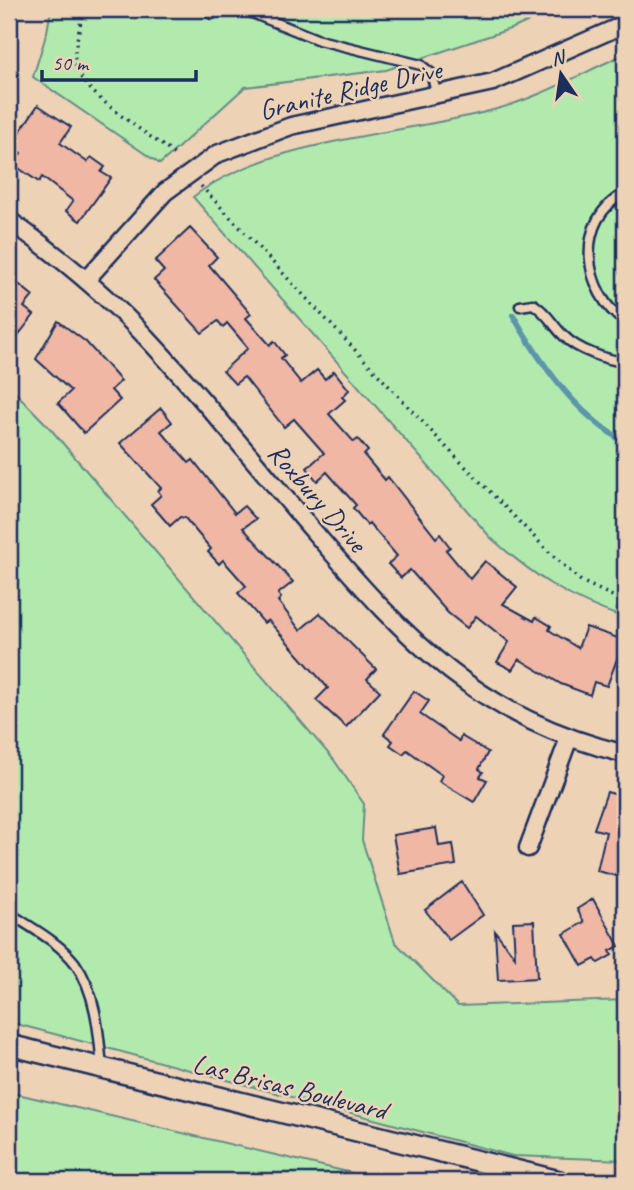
<svg xmlns="http://www.w3.org/2000/svg" width="634" height="1190" viewBox="0 0 634 1190" font-family="Caveat,sans-serif">
  <rect width="100%" height="100%" fill="#eed2b5"/>
  <filter id="ink" filterUnits="userSpaceOnUse"><feTurbulence type="fractalNoise" baseFrequency=".0143" numOctaves="2"/><feDisplacementMap in="SourceGraphic" scale="14" xChannelSelector="R" yChannelSelector="G"/><feConvolveMatrix kernelMatrix="1 2 1 2 8 2 1 2 1" color-interpolation-filters="sRGB"/></filter>
  <g filter="url(#ink)">
    <!-- green -->
    <g fill="#b2eaae" stroke="#668c86" stroke-width="2">
      <path d="M51,9H555L516,27L386,70L245,87L160,164L33,77L47,32Z"/>
      <path d="M625,54V618C568,599 535,577 491,538L193,197C267,139 402,135 493,110C539,98 582,73 625,54Z"/>
      <path d="M9,386L48,426L334,760L364,804L362,840L395,942L458,1006L625,1000V1160L513,1156L9,1022Z"/>
      <path d="M9,1092L386,1181H9Z"/>
    </g>
    <g fill="none" stroke-linecap="round" stroke-linejoin="round">
      <!-- stream -->
      <path stroke="#5d96ab" stroke-width="6" d="M513,315C541,364 575,414 625,442"/>
    </g>
    <!-- building -->
    <g fill="#efb7a4" stroke="#1b2f5e" stroke-width="2">
      <path d="M38,105L71,127L60,143L87,162L91,157L105,167L101,172L111,178L80,221L66,211L73,201L42,177L39,182L14,165L21,153L11,145Z"/>
      <path d="M190,228L217,257L209,265L251,314L246,318L270,345L274,341L285,355L281,358L301,383L317,370L325,379L334,371L349,390L342,397L345,400L329,414L354,442L358,439L368,451L364,455L385,480L388,477L436,538L440,534L450,547L446,550L470,579L485,561L517,587L503,604L534,621L536,617L551,626L549,630L578,648L586,627L624,640L607,686L594,682L590,695L561,684L519,659L512,670L497,662L509,642L476,616L467,628L448,613L410,570L401,578L388,564L397,556L369,523L367,525L353,508L356,505L327,472L317,481L307,468L324,453L294,419L284,427L244,377L235,384L223,371L248,348L227,323L223,327L218,321L202,333L154,280L164,271L155,261Z"/>
      <path d="M9,276L33,296L24,307L34,315L9,347Z"/>
      <path d="M58,321L86,342L121,381L111,390L120,400L84,433L58,403L71,391L36,359Z"/>
      <path d="M161,408L172,422L161,431L189,463L193,460L235,513L244,506L256,519L243,528L293,582L278,594L281,598L278,601L300,630L320,613L376,669L367,679L380,691L346,727L316,700L328,688L268,620L264,623L238,593L246,586L223,560L219,564L208,552L211,549L185,518L180,517L170,526L151,504L161,495L158,491L161,488L120,443Z"/>
      <path d="M414,691L429,701L420,714L459,741L461,736L488,752L479,769L483,772L480,777L487,780L474,802L439,781L442,775L407,750L403,754L390,745L393,741L384,734Z"/>
      <path d="M607,792L625,797V878L597,871L606,832L594,829Z"/>
      <path d="M436,828L439,846L453,844L456,865L400,874L393,835Z"/>
      <path d="M462,882L483,915L449,940L425,910Z"/>
      <path d="M593,899L619,946L610,951L612,955L598,963L595,959L582,966L564,934L584,922L577,909Z"/>
      <path d="M534,921L537,978L498,980L495,931L515,957L513,922Z"/>
    </g>
    <g fill="none" stroke-linecap="round" stroke-linejoin="round">
      <!-- service casing -->
      <g stroke="#1b2f5e" stroke-width="13">
        <g id="service">
          <path d="M242,9L319,40L421,65L431,73L437,96"/>
          <path d="M212,14L219,9"/>
          <path d="M625,193C573,220 583,293 625,322"/>
          <path d="M520,306L533,304C548,313 552,325 564,336C577,350 607,360 625,362"/>
          <path d="M9,913C30,927 59,942 75,963C96,992 99,1033 102,1068"/>
        </g>
      </g>
      <!-- minor casing -->
      <g stroke="#1b2f5e" stroke-width="21">
        <g id="minor">
          <path d="M9,220C56,254 102,291 142,333C203,397 258,467 316,534C408,642 481,719 625,754"/>
          <path d="M86,280L165,192L217,154L291,126L493,82L625,24"/>
          <path d="M528,848L569,738"/>
        </g>
      </g>
      <!-- tertiary casing -->
      <g stroke="#1b2f5e" stroke-width="24">
        <path id="tertiary" d="M9,1045L559,1181"/>
      </g>
      <!-- path -->
      <g stroke="#1b2f5e" stroke-width="3.5" stroke-dasharray="2 5" stroke-linecap="butt">
        <path d="M82,9C82,27 73,45 75,63C79,94 154,136 177,157"/>
        <path d="M201,186L449,450L552,555L581,581L625,602"/>
      </g>
      <!-- service -->
      <use href="#service" stroke="#eed2b5" stroke-width="8"/>
      <!-- minor -->
      <use href="#minor" stroke="#eed2b5" stroke-width="16"/>
      <!-- tertiary -->
      <use href="#tertiary" stroke="#eed2b5" stroke-width="19"/>
    </g>
  </g>
  <g text-anchor="middle" stroke-width="5" stroke-linejoin="round" paint-order="stroke">
    <!-- street labels -->
    <g font-size="28" fill="#1b2f5e" stroke="#eed2b5">
      <text transform="translate(350 89) rotate(-13)" y="10">Granite Ridge Drive</text>
      <text transform="translate(318 497) rotate(49)" y="10">Roxbury Drive</text>
      <text transform="translate(290 1086) rotate(14)" y="10">Las Brisas Boulevard</text>
    </g>
  </g>
  <!-- margin -->
  <rect width="634" height="1190" fill="none" stroke="#eed2b5" stroke-width="35"/>
  <rect x="18" y="18" width="599" height="1155" fill="none" stroke="#1b2f5e" stroke-width="2.5" filter="url(#ink)"/>
  <!-- north arrow -->
  <g transform="translate(561 74) rotate(347)" stroke="#eed2b5" stroke-width="5" paint-order="stroke">
  <path d="M0-5L12 26L0 18L-12 26Z" fill="#1b2f5e"/>
  <text y="-10" font-size="19" font-weight="bold" text-anchor="middle" fill="#1b2f5e">N</text>
  </g>
  <!-- scale -->
  <path d="M42 70v10h154v-10" fill="none" stroke="#1b2f5e" stroke-width="3.5"/>
  <text x="52" y="70" font-size="21" fill="#1b2f5e" stroke="#eed2b5" stroke-width="5" paint-order="stroke">50 m</text>
</svg>
